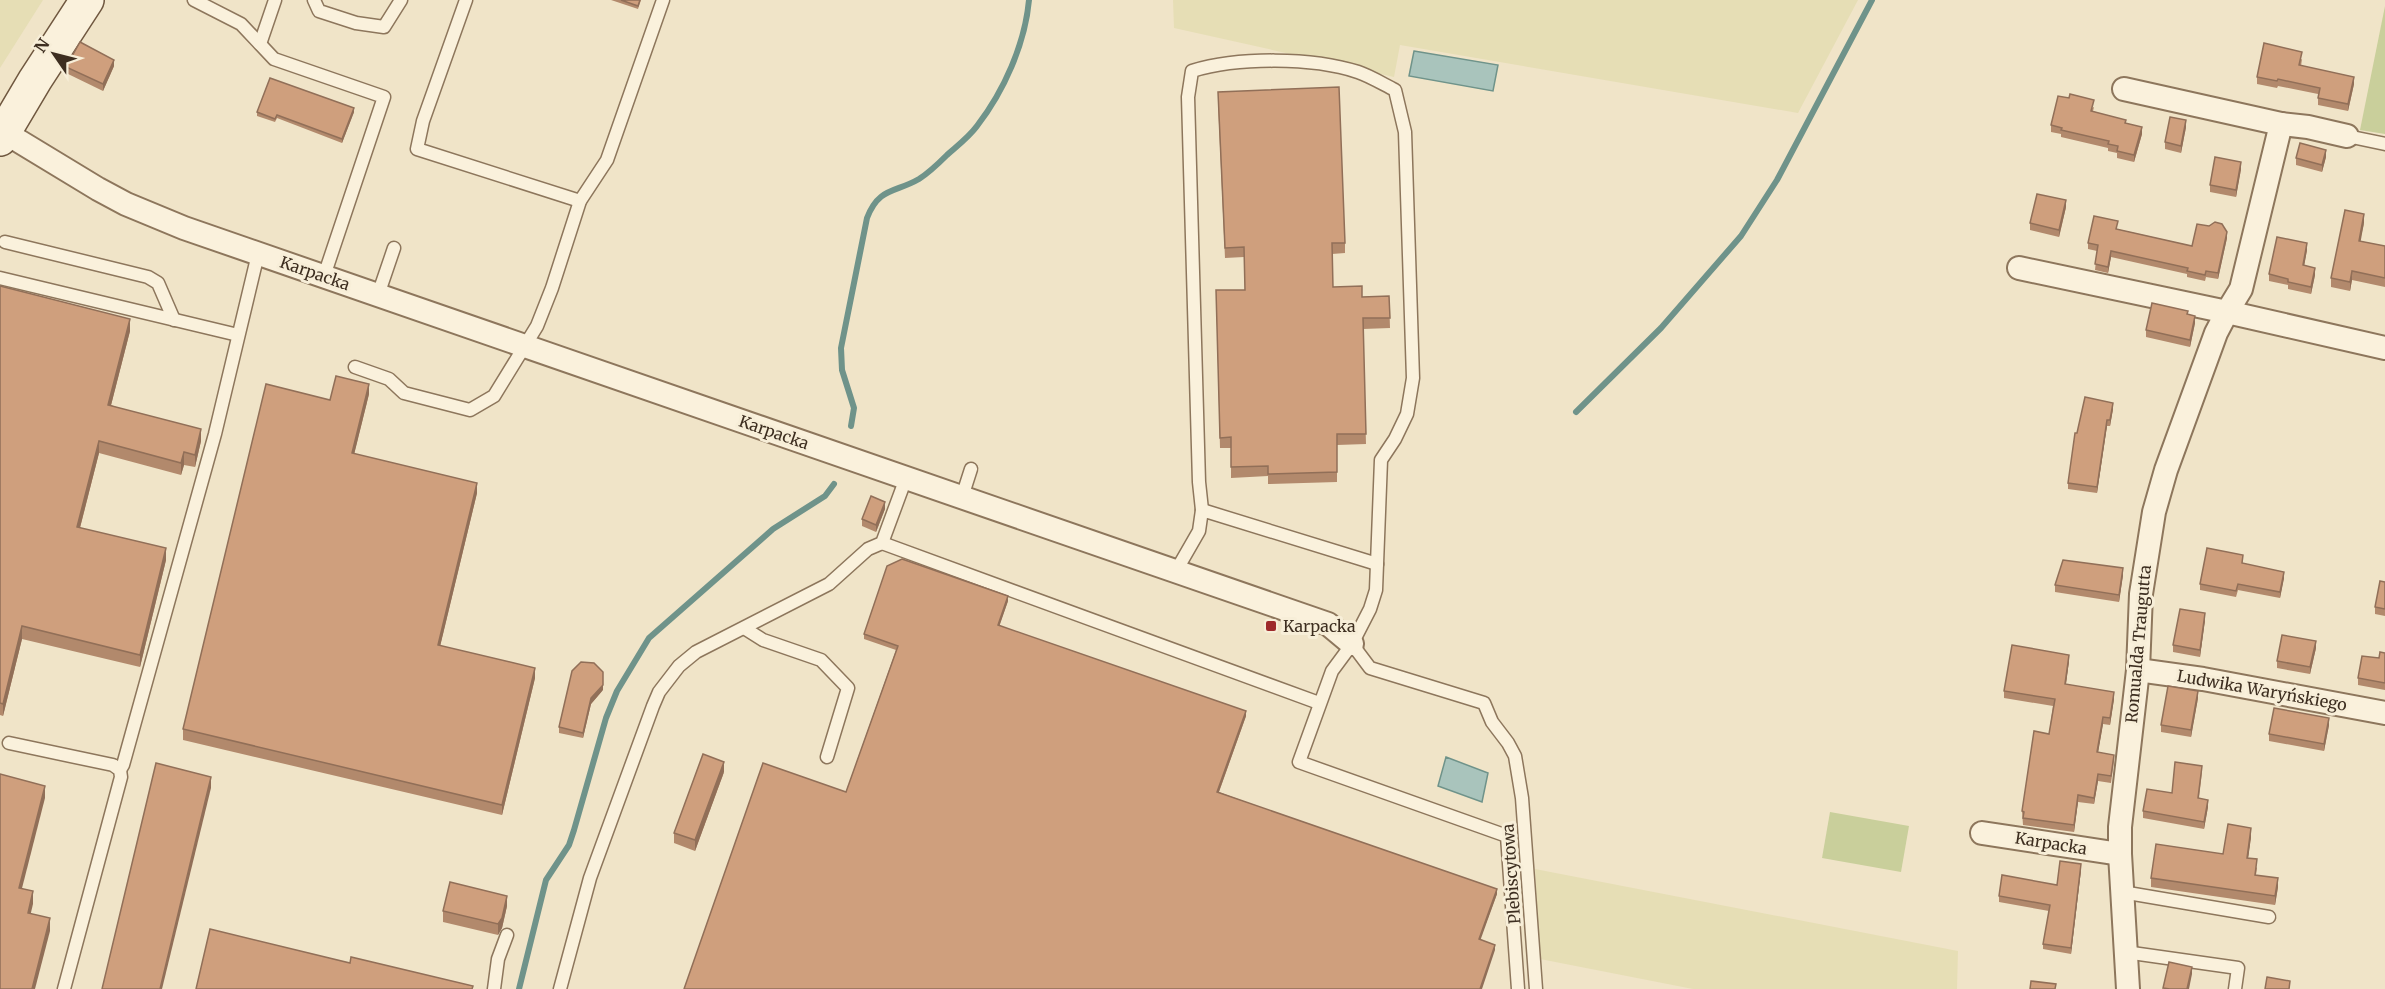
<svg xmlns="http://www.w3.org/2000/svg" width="2385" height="989" viewBox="0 0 2385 989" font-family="Merriweather,serif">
  <rect width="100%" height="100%" fill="#f0e4c8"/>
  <!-- farmland -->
  <g fill="#e6deb5">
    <path d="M0,0H43L0,68Z"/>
    <path d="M1173,0H1858L1798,113L1400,45L1394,77L1174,28Z"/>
    <path d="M1535,869L1958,951L1957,989H1693L1540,959Z"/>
  </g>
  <!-- green -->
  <g fill="#c9cf9b">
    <path d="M2385,6V134L2360,130Z"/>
    <path d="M1830,812L1909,826L1901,872L1822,858Z"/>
  </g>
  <!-- water -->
  <g fill="#a9c4bc" stroke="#6f938a" stroke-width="1.5">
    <path d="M1414,51L1498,65L1493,91L1409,76Z"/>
    <path d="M1446,757L1488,773L1482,802L1438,786Z"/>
  </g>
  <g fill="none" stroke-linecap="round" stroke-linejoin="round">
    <!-- stream -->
    <g stroke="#6f938a" stroke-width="6">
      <path d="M1576,412L1661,328L1741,236L1777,180L1872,0"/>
      <path d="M851,426L854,408L842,370L841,348L867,218C879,187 895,193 919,179C930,172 939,163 947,155C957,146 969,137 977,126C1004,91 1025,44 1029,0"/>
      <path d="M519,989L546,880L569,845L574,830L606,718L617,691L649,638L773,529L825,496L834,484"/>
    </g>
    <!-- lane casing -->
    <g stroke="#8d765c" stroke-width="15">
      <g id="lane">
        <path d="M194,0L241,24L274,59L384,97L324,276"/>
        <path d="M314,0L319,11L356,23L384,27L401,0"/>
        <path d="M466,0L423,121L417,149L580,201"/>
        <path d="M260,44L275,0"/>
        <path d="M2347,136L2385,144"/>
        <path d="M5,242L148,277L158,283L174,320"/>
        <path d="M0,278L238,335"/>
        <path d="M378,295L394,248"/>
        <path d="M355,367L389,379L404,393L470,410L494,396L537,326L552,288L580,201L607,160L663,0"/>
        <path d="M962,497L971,469"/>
        <path d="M1202,510L1199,482L1188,97L1192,71C1238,57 1312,57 1358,72C1370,76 1383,84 1395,90L1405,132L1413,378L1407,414L1395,439L1381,460L1376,590L1370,609L1352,644L1332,671L1299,762L1507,836L1518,989"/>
        <path d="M882,543L1319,703"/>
        <path d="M1176,571L1199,531L1202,510L1377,564"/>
        <path d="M744,628L763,640L821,660L848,688L827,757"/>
        <path d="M1352,644L1370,668L1484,703L1492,722L1508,743L1515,756L1522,798L1536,989"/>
        <path d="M9,743L113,765L120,770L121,777L64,989"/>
        <path d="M120,770L123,765L215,434L258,254"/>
        <path d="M2122,892L2269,917"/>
        <path d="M2125,952L2238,968L2235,989"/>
        <path d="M494,989L498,959L507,935"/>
        <path d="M560,989L590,878L653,706L659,692L679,666L696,652L829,584L868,549L882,543L906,478"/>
      </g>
    </g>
    <!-- street casing -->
    <g stroke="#8d765c" stroke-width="26">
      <g id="street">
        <path d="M2281,124L2308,127L2347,136"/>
        <path d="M4,132L98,189L126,204L184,228L1328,624L1352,644"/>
        <path d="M2019,268L2227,312L2241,289L2281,124L2124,89"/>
        <path d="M2138,670L2203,679L2385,713"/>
        <path d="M1982,833L2120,854"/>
        <path d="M2128,989L2120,854V827L2138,670L2141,594L2154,512L2166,470L2216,333L2227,312L2385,348"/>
      </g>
    </g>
    <!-- secondary casing -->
    <g stroke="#6f573f" stroke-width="36">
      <path id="secondary" d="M0,139L35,80L87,0"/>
    </g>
    <!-- lane -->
    <use href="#lane" stroke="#faf1dc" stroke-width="12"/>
    <!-- street -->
    <use href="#street" stroke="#faf1dc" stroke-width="22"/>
    <!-- secondary -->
    <use href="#secondary" stroke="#faf1dc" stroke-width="33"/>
  </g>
  <!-- wall -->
  <g fill="#b2896c">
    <path d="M611,0H641L638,9Z"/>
    <path d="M2302,59L2301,66L2354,84L2348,111L2318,105V94L2278,86L2277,88L2257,84V77Z"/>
    <path d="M114,66L103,91L66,73V67Z"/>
    <path d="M1218,103L1345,243V253L1332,254L1333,287L1362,297L1389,296L1390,328L1363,329L1366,444L1337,445V482L1268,484V476L1231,478V448H1220L1216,290H1245L1244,257L1225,258Z"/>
    <path d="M2094,107L2093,111L2126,123L2142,134L2134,162L2117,158V153L2108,151V148L2061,137V134L2051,132V125Z"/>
    <path d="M257,112H354L342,143L277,118L275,122L257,116Z"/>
    <path d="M2186,127L2181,153L2165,149V142Z"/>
    <path d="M2326,157L2322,172L2296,165V158Z"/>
    <path d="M2241,169L2236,197L2210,192V185Z"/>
    <path d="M2066,207L2059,237L2030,230V223Z"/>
    <path d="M2364,223L2360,241L2385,246V287L2352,280L2350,291L2331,287V278Z"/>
    <path d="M2117,229L2192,246L2227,238L2218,279L2206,277L2205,281L2187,277V274L2111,257L2108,273L2095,270L2097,251L2088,249V243Z"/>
    <path d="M2307,250L2304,266L2315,275L2311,294L2288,289V285L2269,281V274Z"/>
    <path d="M0,286L130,331L111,405L201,441L195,467L184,465L181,475L99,453L80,528L166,560L140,667L22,639L3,716L0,715Z"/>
    <path d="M2188,314L2195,323L2190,347L2146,337V330Z"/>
    <path d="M369,394L354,454L477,493L440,646L535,678L502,815L183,740V729L330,400Z"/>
    <path d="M2113,409L2110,426H2107L2097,493L2068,489V483L2077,433Z"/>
    <path d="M885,509L876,532L862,526V519Z"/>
    <path d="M2243,563L2284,578L2280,598L2238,590L2236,597L2200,590V584Z"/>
    <path d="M2123,575L2119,602L2055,592V585Z"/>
    <path d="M2385,582V616L2375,614V607Z"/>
    <path d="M1008,601L999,626L1246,716L1219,792L1497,894L1480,939L1495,950L846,792L896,650L864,639V634Z"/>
    <path d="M2205,620L2200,657L2173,652V645Z"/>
    <path d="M2316,648L2310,674L2277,668V661Z"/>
    <path d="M2385,653V690L2358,685V678Z"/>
    <path d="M2069,661L2066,684L2114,699L2110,725L2103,724L2098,752L2114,761L2111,783L2098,781L2094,804L2078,802L2074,832L2023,825L2022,811L2049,734L2053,706L2004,698V691Z"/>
    <path d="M603,690L591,704L583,738L559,733V727Z"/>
    <path d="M2198,698L2191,737L2161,732V725Z"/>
    <path d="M2329,725L2324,751L2269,741V734Z"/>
    <path d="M724,772L695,851L674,843V833Z"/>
    <path d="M2202,772L2199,798L2208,807L2204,829L2143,818V811Z"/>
    <path d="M2251,837L2248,858L2257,868L2256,875L2278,887L2275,905L2151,887V878L2223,854Z"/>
    <path d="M2081,870L2071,954L2043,949V944L2049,911L1999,902V896L2057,885Z"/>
    <path d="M507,906L502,928L498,935L443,922V911Z"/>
  </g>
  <!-- shaded-wall -->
  <g fill="#916f58">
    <path d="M114,60V66L103,91V84Z"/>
    <path d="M2354,77V84L2348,111V104Z"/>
    <path d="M354,108V112L342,143V139Z"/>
    <path d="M2186,120V127L2181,153V146Z"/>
    <path d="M2142,127V134L2134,162V155Z"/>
    <path d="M2326,150V157L2322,172V165Z"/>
    <path d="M2241,162V169L2236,197V190Z"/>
    <path d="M2066,200V207L2059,237V230Z"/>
    <path d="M2364,214V223L2359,250V241Z"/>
    <path d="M2227,232V238L2218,279V273Z"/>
    <path d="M2307,243V250L2303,272V265Z"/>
    <path d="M2111,251V257L2108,273V267Z"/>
    <path d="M2315,268V275L2311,294V287Z"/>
    <path d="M2352,271V280L2350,291V282Z"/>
    <path d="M2195,316V323L2190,347V340Z"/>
    <path d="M130,319V331L108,417V405Z"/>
    <path d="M369,384V394L352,463V453Z"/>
    <path d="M2113,403V409L2110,426V420Z"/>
    <path d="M2107,420V426L2097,493V487Z"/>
    <path d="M201,429V441L195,467V455Z"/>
    <path d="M99,441V453L77,539V527Z"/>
    <path d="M184,452V465L181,475V463Z"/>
    <path d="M477,483V493L438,655V645Z"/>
    <path d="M885,502V509L876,532V525Z"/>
    <path d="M166,548V560L140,667V655Z"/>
    <path d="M2123,568V575L2119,602V595Z"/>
    <path d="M2284,572V578L2280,598V592Z"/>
    <path d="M1008,596V601L998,630V625Z"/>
    <path d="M2205,613V620L2200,657V650Z"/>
    <path d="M22,626V639L3,716V704Z"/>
    <path d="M2316,641V648L2310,674V667Z"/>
    <path d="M2069,655V661L2065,691V684Z"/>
    <path d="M535,668V678L502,815V805Z"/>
    <path d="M603,685V690L591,704L583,738V733L591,698Z"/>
    <path d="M2198,691V698L2191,737V730Z"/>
    <path d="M2114,692V699L2110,725V718Z"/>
    <path d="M1246,711V716L1217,797V792Z"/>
    <path d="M2103,717V724L2097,759V752Z"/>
    <path d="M2329,718V725L2324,751V744Z"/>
    <path d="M724,762V772L695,851V840Z"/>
    <path d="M2098,774V781L2094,804V798Z"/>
    <path d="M211,777V788L162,989H160Z"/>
    <path d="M45,786V798L19,900V888Z"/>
    <path d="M2078,795V802L2074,832V825Z"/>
    <path d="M2208,800V807L2204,829V822Z"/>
    <path d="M2251,828V837L2247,867V858Z"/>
    <path d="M2081,864V870L2071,954V948Z"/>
    <path d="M2278,878V887L2275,905V896Z"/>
    <path d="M1497,889V894L1479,944V939Z"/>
    <path d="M33,891V904L28,925V913Z"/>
    <path d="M507,896V906L502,928L498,935V924Z"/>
    <path d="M50,918V931L35,989H32Z"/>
    <path d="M1495,945V950L1482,989H1480Z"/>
    <path d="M2192,967V974L2189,989H2187Z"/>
  </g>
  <!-- building -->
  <g fill="#cf9f7d" stroke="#916f58" stroke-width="1.5">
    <path d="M621,0H640L638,6Z"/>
    <path d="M80,42L114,60L103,84L66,67Z"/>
    <path d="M2264,43L2302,52L2299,65L2354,77L2348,104L2318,98L2320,88L2278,79L2277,81L2257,77Z"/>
    <path d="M270,78L354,108L342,139L277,115L275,119L257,112Z"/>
    <path d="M1339,87L1345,243H1332L1333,287L1362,286V297L1389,296L1390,318H1363L1366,434H1337V472L1268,474V466L1231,467V437L1220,438L1216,290H1245L1244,247L1225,248L1218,92Z"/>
    <path d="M2070,94L2094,100L2091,111L2126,120L2125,123L2142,127L2134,155L2117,151L2118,146L2108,144L2109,141L2061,130L2062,128L2051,125L2058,96L2069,98Z"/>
    <path d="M2170,117L2186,120L2181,146L2165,142Z"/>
    <path d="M2300,143L2326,150L2322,165L2296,158Z"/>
    <path d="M2215,157L2241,162L2236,190L2210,185Z"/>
    <path d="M2037,194L2066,200L2059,230L2030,223Z"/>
    <path d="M2345,210L2364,214L2359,241L2385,246V278L2352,271L2350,282L2331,278Z"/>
    <path d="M2094,216L2118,221L2116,229L2192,246L2197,224L2209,226L2215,222L2222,224L2227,232L2218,273L2206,271L2205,275L2187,271L2188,268L2111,251L2108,267L2095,264L2098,245L2088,243Z"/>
    <path d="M2277,237L2307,243L2303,265L2315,268L2311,287L2288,282V279L2269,274Z"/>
    <path d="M0,286L130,319L108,405L201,429L195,455L184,452L181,463L99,441L77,527L166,548L140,655L22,626L3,704L0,703Z"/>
    <path d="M2152,303L2188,311L2187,314L2195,316L2190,340L2146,330Z"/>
    <path d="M336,376L369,384L352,453L477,483L438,645L535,668L502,805L183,729L266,384L330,400Z"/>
    <path d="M2085,397L2113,403L2110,420H2107L2097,487L2068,483L2075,433H2077Z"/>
    <path d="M871,496L885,502L876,525L862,519Z"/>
    <path d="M2207,548L2243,555L2242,563L2284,572L2280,592L2238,584L2236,591L2200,584Z"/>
    <path d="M902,559L1008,596L998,625L1246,711L1217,792L1497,889L1479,939L1495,945L1480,989H684L763,763L846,792L898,646L864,634L887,566Z"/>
    <path d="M2063,560L2123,568L2119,595L2055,585Z"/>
    <path d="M2380,581L2385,582V609L2375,607Z"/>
    <path d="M2180,609L2205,613L2200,650L2173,645Z"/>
    <path d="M2282,635L2316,641L2310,667L2277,661Z"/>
    <path d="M2012,645L2069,655L2065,684L2114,692L2110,718L2103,717L2097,752L2114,755L2111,776L2098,774L2094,798L2078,795L2074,825L2023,818L2024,812L2022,811L2034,731L2049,734L2055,699L2004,691Z"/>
    <path d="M2380,652L2385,653V683L2358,678L2362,656L2379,658Z"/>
    <path d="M581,662L594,663L603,672V685L591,698L583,733L559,727L572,671Z"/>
    <path d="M2168,686L2198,691L2191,730L2161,725Z"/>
    <path d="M2274,708L2329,718L2324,744L2269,734Z"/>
    <path d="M703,754L724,762L695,840L674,833Z"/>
    <path d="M2175,762L2202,766L2198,798L2208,800L2204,822L2143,811L2147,789L2172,793Z"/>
    <path d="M156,763L211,777L160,989H102Z"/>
    <path d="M0,774L45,786L19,888L33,891L28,913L50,918L32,989H0Z"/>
    <path d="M2228,824L2251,828L2247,858L2257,859L2255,875L2278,878L2275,896L2151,878L2156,844L2223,854Z"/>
    <path d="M2060,861L2081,864L2071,948L2043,944L2050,905L1999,896L2002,875L2057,885Z"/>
    <path d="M450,882L507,896L502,918L498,924L443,911Z"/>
    <path d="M210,929L350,963L351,957L473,986L472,989H196Z"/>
    <path d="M2169,962L2192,967L2187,989H2170L2163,988Z"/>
    <path d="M2267,977L2290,981L2289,989H2265Z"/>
    <path d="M2031,981L2056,984L2055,989H2030Z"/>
  </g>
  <!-- markers -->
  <rect fill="#9e2a2b" stroke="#f7eed8" stroke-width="2" x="1265" y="620" width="12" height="12" rx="3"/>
  <g text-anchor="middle" stroke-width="6" stroke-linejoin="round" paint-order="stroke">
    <!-- street labels -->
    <g font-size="16" fill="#3d2e20" stroke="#f7eed8">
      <text transform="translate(315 273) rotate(19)" y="6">Karpacka</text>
      <text transform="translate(774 432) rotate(19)" y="6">Karpacka</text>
      <text transform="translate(2138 644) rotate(-85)" y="6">Romualda Traugutta</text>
      <text transform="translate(2262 690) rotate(10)" y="6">Ludwika Waryńskiego</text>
      <text transform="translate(2051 843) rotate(9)" y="6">Karpacka</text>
      <text transform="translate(1511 874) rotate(-94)" y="6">Plebiscytowa</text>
    </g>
    <!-- poi labels -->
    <g font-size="16" fill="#3d2e20" stroke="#f7eed8" text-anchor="start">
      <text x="1283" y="632">Karpacka</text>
    </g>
  </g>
  <!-- north arrow -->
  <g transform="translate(54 54) rotate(305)" stroke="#f7eed8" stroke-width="4.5" paint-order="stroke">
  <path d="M0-4.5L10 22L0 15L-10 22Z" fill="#3d2e20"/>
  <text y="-9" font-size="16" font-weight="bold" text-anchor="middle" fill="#3d2e20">N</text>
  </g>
</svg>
